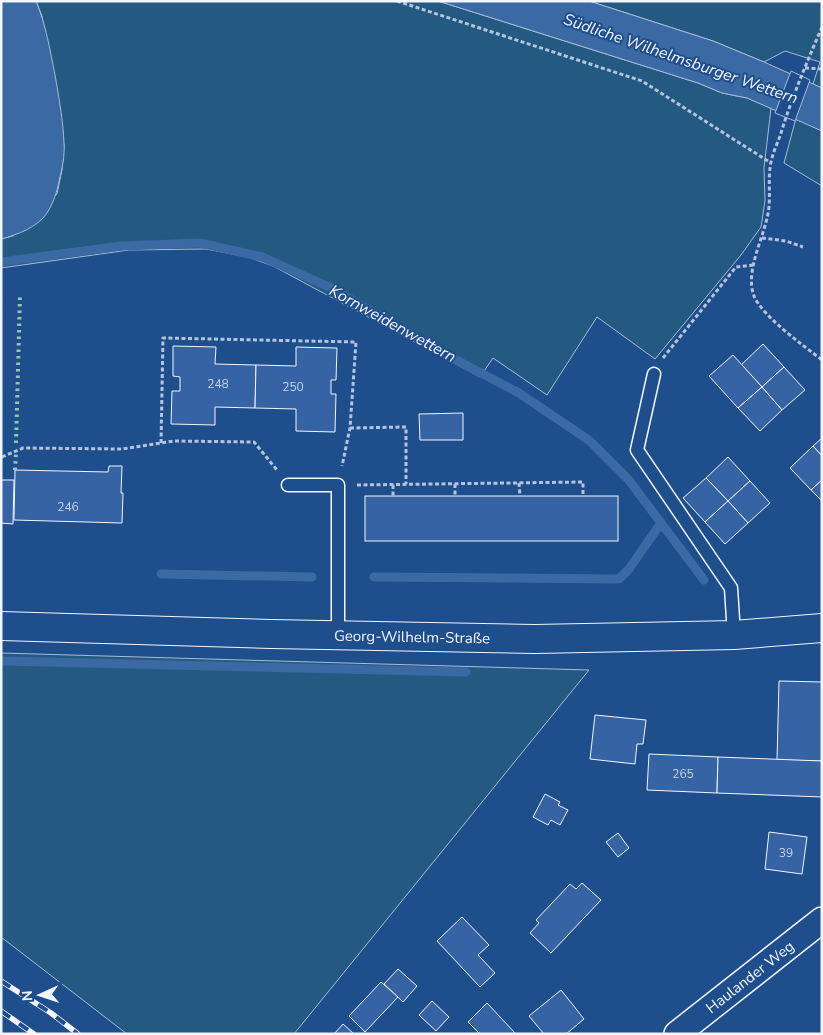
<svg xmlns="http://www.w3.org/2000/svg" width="823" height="1035" viewBox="0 0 823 1035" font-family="'Nunito Sans',sans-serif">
  <rect width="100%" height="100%" fill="#1f4e8c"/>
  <!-- green -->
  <g fill="#245a82" stroke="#a8bbd7">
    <path d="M36,1H438L698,83L722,93L747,98L771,108L764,168L765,201L761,227L741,255L655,359L597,317L547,395L493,358L480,377L273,266L248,257L206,249L129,250L1,268V239L13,236L57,194L62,170L64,145L42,16Z"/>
    <path d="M589,1H822V88L813,84L820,62L785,51L764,62L713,41Z"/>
    <path d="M796,118L822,131V186L784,163Z"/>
    <path d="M1,653L589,670L294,1034H127L1,937Z"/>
  </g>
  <!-- water -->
  <g fill="#3b69a3" stroke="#a8bbd7">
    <path d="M1,1H36C46,25 50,50 55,75C59,98 63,120 64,143C65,156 62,169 59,181C57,192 53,204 47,213C38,227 17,235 1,239Z"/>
    <path d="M438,1H589L713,41L764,62L822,88V131L747,98L722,93L698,83Z"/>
  </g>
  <!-- pier -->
  <path fill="#1f4e8c" stroke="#a8bbd7" d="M791,71L810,80L795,121L775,113Z"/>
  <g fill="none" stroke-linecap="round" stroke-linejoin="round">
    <!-- stream -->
    <g stroke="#3b69a3" stroke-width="9">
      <path d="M1,262L121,246L200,243L262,257L329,287L441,352L519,393L590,441L628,479L704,580"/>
      <path d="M161,574L312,577"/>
      <path d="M374,577L619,579L629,569L661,523"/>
      <path d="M1,661L466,672"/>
    </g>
  </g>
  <!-- building -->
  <g fill="#3563a3" stroke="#f2f6ff">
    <path d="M763,344L784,367L762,387L741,365Z"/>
    <path d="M173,346L216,347L215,364L256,365L255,408L215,407V425L171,424L172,391H180V377L173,376Z"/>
    <path d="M296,347L337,348L336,380H331V394H336L335,432L296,431V409L255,408L256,365L296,366Z"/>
    <path d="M733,355L762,387L738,408L709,376Z"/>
    <path d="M784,367L805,390L782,410L762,387Z"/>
    <path d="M762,387L782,410L760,431L738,408Z"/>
    <path d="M463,413V440H420L419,414Z"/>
    <path d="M822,438V456L813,446Z"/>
    <path d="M813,446L822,456V480L811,490L790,468Z"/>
    <path d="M728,457L750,481L728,501L706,478Z"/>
    <path d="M109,466H122L121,493H123L122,523L14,520L15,470L108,472Z"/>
    <path d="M706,478L728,501L705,522L683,498Z"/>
    <path d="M1,480H14L13,524L1,523Z"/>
    <path d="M822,480V501L811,490Z"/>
    <path d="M750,481L770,503L748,523L728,501Z"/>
    <rect x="365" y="496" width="253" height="45"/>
    <path d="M728,501L748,523L725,544L705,522Z"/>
    <path d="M779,681L822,682V761L777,760Z"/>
    <path d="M595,715L646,720L643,744H637L635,764L590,759Z"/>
    <path d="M649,754L718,757L717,793L647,790Z"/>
    <path d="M718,757L822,761V797L717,793Z"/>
    <path d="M545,794L560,802L558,805L568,810L560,825L551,820L548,825L533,817Z"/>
    <path d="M769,832L807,837L802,874L765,869Z"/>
    <path d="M618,833L629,848L618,857L606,842Z"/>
    <path d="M582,883L601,900L551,953L530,933L539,923L536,920L570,884L576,889Z"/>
    <path d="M462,917L489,945L478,955L495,973L480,987L437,941Z"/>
    <path d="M398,969L417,986L403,1002L384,984Z"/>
    <path d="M381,982L398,997L365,1032L349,1016Z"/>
    <path d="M561,990L584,1019L566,1034H544L529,1016Z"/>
    <path d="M432,1001L449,1017L436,1031L419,1015Z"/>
    <path d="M487,1003L516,1034H480L468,1022Z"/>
    <path d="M343,1024L354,1034H334Z"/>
  </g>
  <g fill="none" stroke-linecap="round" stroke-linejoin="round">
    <!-- service casing -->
    <g stroke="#f2f6ff" stroke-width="15">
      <g id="service">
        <path d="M654,374L637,450L731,588L734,635"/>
        <path d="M288,485H338V635"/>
      </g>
    </g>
    <!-- minor casing -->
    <g stroke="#f2f6ff" stroke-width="28">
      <path id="minor" d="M677,1034L822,920"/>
    </g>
    <!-- secondary casing -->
    <g stroke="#f2f6ff" stroke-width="30">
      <path id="secondary" d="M1,626L271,634L535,639L734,635L822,628"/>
    </g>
    <!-- path -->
    <g stroke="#b3c4dc" stroke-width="3" stroke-dasharray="4 2.5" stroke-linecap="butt">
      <path d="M397,1L642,81L771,163"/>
      <path d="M822,27C807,62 792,97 781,133C778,142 773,152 771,162C767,180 772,200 767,218C762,241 745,273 754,296C762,316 804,346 822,360"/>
      <path d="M805,68L822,69"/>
      <path d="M762,238L786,241L803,247"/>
      <path d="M663,358L736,267L753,265"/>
      <path d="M350,428L406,427V484"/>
      <path d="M161,443L163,338L356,342L350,428L342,466"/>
      <path d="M2,457L23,448L122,449L174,441L254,442L277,470"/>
      <path d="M519,483L520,496"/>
      <path d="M455,484V496"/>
      <path d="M357,485L583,482V496"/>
      <path d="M393,485V496"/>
    </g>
    <!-- service -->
    <use href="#service" stroke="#1f4e8c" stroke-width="12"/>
    <!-- minor -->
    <use href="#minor" stroke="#1f4e8c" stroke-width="25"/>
    <!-- secondary -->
    <use href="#secondary" stroke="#1f4e8c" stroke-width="28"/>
    <!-- rail casing -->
    <g stroke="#f2f6ff" stroke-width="5.5">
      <g id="rail">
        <path d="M1,981L51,1013L78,1034"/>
        <path d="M1,1011L34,1034"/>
      </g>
    </g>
    <!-- rail -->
    <use href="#rail" stroke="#1f4e8c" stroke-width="4" stroke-dasharray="11" stroke-linecap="butt"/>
    <!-- hedge -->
    <g stroke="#97c8a6" stroke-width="4" stroke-dasharray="2.5 4" stroke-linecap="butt">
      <path d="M16,443L20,296"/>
      <path d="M15,470L16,453"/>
    </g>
  </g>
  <g text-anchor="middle" stroke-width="4" stroke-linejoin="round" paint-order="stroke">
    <!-- number labels -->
    <g font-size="12" fill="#c3d1e8">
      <text x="218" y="388">248</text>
      <text x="293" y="391">250</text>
      <text x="68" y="511">246</text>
      <text x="683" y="778">265</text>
      <text x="786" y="857">39</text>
    </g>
    <!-- street labels -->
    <g font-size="15" fill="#f2f6ff" stroke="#1f4e8c">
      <text transform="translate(412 637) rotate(1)" y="5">Georg-Wilhelm-Straße</text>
      <text transform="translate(750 977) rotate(-38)" y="5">Haulander Weg</text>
    </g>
    <!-- water labels -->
    <g font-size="16" font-style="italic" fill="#f2f6ff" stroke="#1f4e8c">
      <text transform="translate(681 58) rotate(19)" y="6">Südliche Wilhelmsburger Wettern</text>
      <text transform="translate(393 323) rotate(29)" y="6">Kornweidenwettern</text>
    </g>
  </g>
  <!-- border -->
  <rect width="823" height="1035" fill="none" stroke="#f2f6ff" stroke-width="5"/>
  <!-- north arrow -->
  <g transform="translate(40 995) rotate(267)" stroke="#1f4e8c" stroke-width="4" paint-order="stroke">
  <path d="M0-4L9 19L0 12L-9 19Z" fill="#f2f6ff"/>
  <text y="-8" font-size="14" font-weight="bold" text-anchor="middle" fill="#f2f6ff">N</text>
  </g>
</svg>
